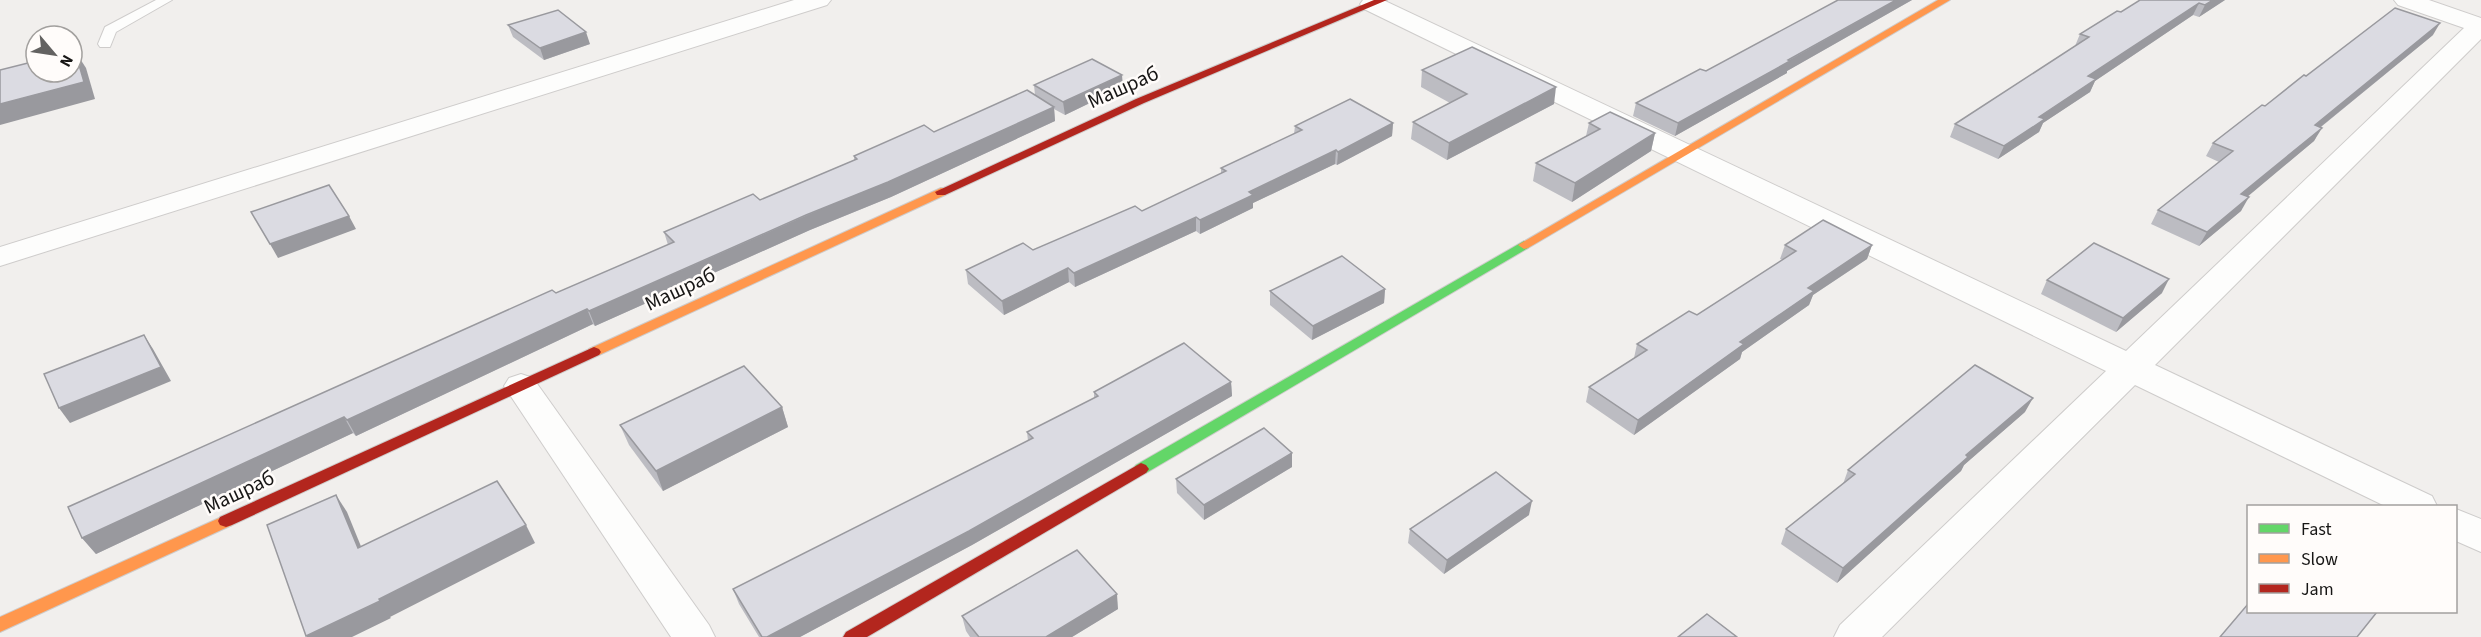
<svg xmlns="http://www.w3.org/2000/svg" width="2481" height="637" viewBox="0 0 2481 637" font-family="'Source Sans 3',sans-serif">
  <rect width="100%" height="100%" fill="#f1efed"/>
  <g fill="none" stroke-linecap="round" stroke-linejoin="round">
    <!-- lane casing -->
    <g stroke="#cecccb" stroke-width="2">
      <path id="lane" d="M156,0H172L116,32L110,47H100L98,44L105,27Z"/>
    </g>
    <!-- street casing -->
    <g stroke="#cecccb" stroke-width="2">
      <g id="street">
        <path d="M794,0H831L827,5L0,266V247Z"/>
        <path d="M1363,0H1383L2126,351L2464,28L2398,5L2394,0H2429L2481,18V39L2155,365L2432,496L2437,506H2385L2135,385L1882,637H1834L1840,625L2106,371L1364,9L1360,4Z"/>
        <path d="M521,374L533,378L709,625L715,637H671L504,386L509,378Z"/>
        <path d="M2456,509L2481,519V552L2456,541Z"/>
      </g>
    </g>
    <!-- fast casing -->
    <g stroke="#cecccb" stroke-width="2">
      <path id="fast" d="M1524,241L1530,245L1528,248L1146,473H1136L1133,469L1136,465Z"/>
    </g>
    <!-- slow casing -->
    <g stroke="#cecccb" stroke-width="2">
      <g id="slow">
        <path d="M1938,0H1950L1528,248L1524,249L1518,245Z"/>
        <path d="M941,188L945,189L947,192L945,195L599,355H589L587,352L589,349Z"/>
        <path d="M226,515L232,517L234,521L232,525L0,632V617Z"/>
      </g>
    </g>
    <!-- jam casing -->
    <g stroke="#cecccb" stroke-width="2">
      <g id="jam">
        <path d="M1374,0H1387L1144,103L945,195H937L935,192L1136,99Z"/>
        <path d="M594,347L599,349L601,352L599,355L232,525L226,527L220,525L218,521L220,517Z"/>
        <path d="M1141,463L1146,465L1149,469L1146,473L867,637H843L846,632Z"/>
      </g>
    </g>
    <!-- lane -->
    <use href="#lane" fill="#fdfdfc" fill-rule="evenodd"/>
    <!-- street -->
    <use href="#street" fill="#fdfdfc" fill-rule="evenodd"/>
    <!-- fast -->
    <use href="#fast" fill="#63d668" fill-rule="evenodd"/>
    <!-- slow -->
    <use href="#slow" fill="#ff974d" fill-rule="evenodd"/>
    <!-- jam -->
    <use href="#jam" fill="#b3261e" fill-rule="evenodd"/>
  </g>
  <!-- wall -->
  <g fill="#bcbcc2">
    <path d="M1838,0H1912L1787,71V73L1675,136L1633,116L1636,103L1706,71Z"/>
    <path d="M2225,0L2199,17L2193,15L2095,81L2090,92L2043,123L2039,132L1998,159L1950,137L1955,124L2075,46L2080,34L2121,12Z"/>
    <path d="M508,25L590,44L544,60L513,37Z"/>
    <path d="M2433,35L2321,127L2314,141L2247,196L2241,211L2199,246L2151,224L2158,210L2219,162L2206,156L2213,143L2306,76Z"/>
    <path d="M1422,70L1554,104L1447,160L1411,139L1413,122L1450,103L1421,87Z"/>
    <path d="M1034,85L1123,87L1065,115L1054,109L1055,121L891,197L810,230L595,326L593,324L356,436L353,433L96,554L82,538L556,293L668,245L664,232L760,200L854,160V156L934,132L1035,95Z"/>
    <path d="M1393,123L1392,136L1337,165L1335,164L1253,203V208L1200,234L1196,231L1075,287L1069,282L1004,315L968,284L966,270L1033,250L1142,211L1221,174V168L1294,134L1295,126Z"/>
    <path d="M1589,123L1655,133L1651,151L1572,202L1533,181L1536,163L1586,136Z"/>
    <path d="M1785,245H1872L1867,259L1813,295L1809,305L1742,352L1740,359L1634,435L1586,402L1589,387L1634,358L1637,344L1697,315L1783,260L1780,259Z"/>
    <path d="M2047,280L2162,293L2116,332L2041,294Z"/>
    <path d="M1385,289L1384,303L1312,340L1270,305V291Z"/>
    <path d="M1231,382L1232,396L972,545L800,637H759L739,604L733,589L1028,441L1027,432L1094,398V392Z"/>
    <path d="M782,407L788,427L663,491L629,445L620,425Z"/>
    <path d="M2025,412L1964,465L1961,471L1837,583L1781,544L1786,529L1843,484L1848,470Z"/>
    <path d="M1292,467L1204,520L1177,493L1176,479Z"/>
    <path d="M1529,515L1444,574L1408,543L1410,529Z"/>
    <path d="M1118,609L1072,637H970L966,631L962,616Z"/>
  </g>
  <!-- shaded-wall -->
  <g fill="#99999e">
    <path d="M1896,0H1912L1787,71V73L1675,136L1678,123Z"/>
    <path d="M2213,0H2225L2199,17L2205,5Z"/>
    <path d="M2199,3L2193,15L2095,81L2090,92L2043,123L2039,132L1998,159L2004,146L2088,76Z"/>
    <path d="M2440,23L2433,35L2307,138L2315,125Z"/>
    <path d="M586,32L590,44L544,60L540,48Z"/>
    <path d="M75,51L86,68L95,99L0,125V104Z"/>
    <path d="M1122,75L1123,87L1065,115L1063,102Z"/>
    <path d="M1556,87L1554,104L1447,160L1449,143Z"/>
    <path d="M1054,107L1055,121L891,197L810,230L595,326L589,311Z"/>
    <path d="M1393,123L1392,136L1337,165L1338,152Z"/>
    <path d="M2322,128L2314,141L2234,208L2241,194Z"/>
    <path d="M1655,133L1651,151L1572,202L1575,183Z"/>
    <path d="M1336,150L1335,164L1253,203V208L1200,234V220L1249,192Z"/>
    <path d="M2249,197L2241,211L2199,246L2207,232Z"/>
    <path d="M349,216L356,229L278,258L270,244Z"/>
    <path d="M1196,217V231L1075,287L1074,273Z"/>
    <path d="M1872,245L1867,259L1813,295L1809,305L1742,352L1740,359L1634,435L1638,420L1740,342L1808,288Z"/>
    <path d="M1068,268L1069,282L1004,315L1002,301Z"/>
    <path d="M2169,279L2162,293L2116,332L2123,318Z"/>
    <path d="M1385,289L1384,303L1312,340L1313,326Z"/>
    <path d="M587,309L593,324L356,436L347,420Z"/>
    <path d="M144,335L153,349L171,381L70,423L59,408Z"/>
    <path d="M1231,382L1232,396L972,545L800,637H767Z"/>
    <path d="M2033,398L2025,412L1964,465L1961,471L1837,583L1843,568L1966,455Z"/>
    <path d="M782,407L788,427L663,491L656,471Z"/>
    <path d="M344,417L353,433L96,554L82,538Z"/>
    <path d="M1292,453V467L1204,520V505Z"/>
    <path d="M336,495L347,512L369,566L358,548Z"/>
    <path d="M1532,501L1529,515L1444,574L1447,560Z"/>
    <path d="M526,525L535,543L390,617L391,618L352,637H307L306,636Z"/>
    <path d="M1117,594L1118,609L1072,637H1046Z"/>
  </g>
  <!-- building -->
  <g fill="#dbdbe2" stroke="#99999e" stroke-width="1.5">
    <path d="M1838,0H1896L1788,60L1790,61L1678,123L1636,103L1700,69L1706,71Z"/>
    <path d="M2140,0H2213L2205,5L2199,3L2088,76L2096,79L2039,117L2045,119L2004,146L1955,124L2089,37L2080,34L2117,11L2121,12Z"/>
    <path d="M2395,8L2440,23L2315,125L2322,128L2241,194L2249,197L2207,232L2158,210L2233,151L2213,143L2262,105L2265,106L2304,75L2306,76Z"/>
    <path d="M558,10L586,32L540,48L508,25Z"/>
    <path d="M1472,47L1556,87L1449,143L1413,122L1467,94L1422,70Z"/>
    <path d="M75,51L84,82L0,104V70L36,61V72H72V52Z"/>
    <path d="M1092,59L1122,75L1063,102L1034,85Z"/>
    <path d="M1027,90L1054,107L888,182L806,215L589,311L587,309L347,420L344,417L82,538L68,507L552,290L556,293L674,242L664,232L753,194L760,200L857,159L854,156L924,125L934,132Z"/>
    <path d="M1350,99L1393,123L1338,152L1336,150L1249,192L1253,195L1200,220L1196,217L1074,273L1068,268L1002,301L966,270L1023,243L1033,250L1135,206L1142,211L1226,171L1221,168L1302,130L1295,126Z"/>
    <path d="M1610,112L1655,133L1575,183L1536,163L1600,129L1589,123Z"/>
    <path d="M329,185L349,216L270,244L251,212Z"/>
    <path d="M1823,220L1872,245L1808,288L1814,291L1740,342L1744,344L1638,420L1589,387L1647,350L1637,344L1689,311L1697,315L1796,251L1785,245Z"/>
    <path d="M2094,243L2169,279L2123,318L2047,280Z"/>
    <path d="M1342,256L1385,289L1313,326L1270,291Z"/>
    <path d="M144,335L161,367L59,408L44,374Z"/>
    <path d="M1184,343L1231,382L969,531L767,637H762L733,589L1033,438L1027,432L1098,396L1094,392Z"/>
    <path d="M1975,365L2033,398L1966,455L1968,457L1843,568L1786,529L1855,474L1848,470Z"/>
    <path d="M744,366L782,407L656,471L620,425Z"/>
    <path d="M1264,428L1292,453L1204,505L1176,479Z"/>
    <path d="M1496,472L1532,501L1447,560L1410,529Z"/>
    <path d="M497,481L526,525L379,599L380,601L306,636L267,525L336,495L358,548Z"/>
    <path d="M1077,550L1117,594L1046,637H979L962,616Z"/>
    <path d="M2248,604V612H2377L2357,637H2220Z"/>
    <path d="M1707,614L1737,637H1678Z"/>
  </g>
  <g text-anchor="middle" stroke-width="5" stroke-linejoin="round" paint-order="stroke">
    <!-- street labels -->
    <g font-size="21" fill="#171615" stroke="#fffcfa">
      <text transform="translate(1123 87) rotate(-24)" y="7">Машраб</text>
      <text transform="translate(680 289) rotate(-25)" y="7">Машраб</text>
      <text transform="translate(239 492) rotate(-25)" y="7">Машраб</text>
    </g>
  </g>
  <!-- legend -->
  <rect x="2247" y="505" width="210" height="108" fill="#fffcfa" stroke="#a2a09e" stroke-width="1.5"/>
  <rect x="2259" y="524" width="30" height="9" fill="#63d668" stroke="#a2a09e" stroke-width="1.5"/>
  <text x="2301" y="535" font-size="18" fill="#171615">Fast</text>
  <rect x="2259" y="554" width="30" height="9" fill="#ff974d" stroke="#a2a09e" stroke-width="1.5"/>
  <text x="2301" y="565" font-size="18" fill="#171615">Slow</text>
  <rect x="2259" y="584" width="30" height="9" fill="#b3261e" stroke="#a2a09e" stroke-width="1.5"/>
  <text x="2301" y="595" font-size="18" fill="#171615">Jam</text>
  <!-- north arrow -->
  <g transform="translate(54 54) rotate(119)"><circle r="28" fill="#fffcfa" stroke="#a2a09e" stroke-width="1.5"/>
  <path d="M0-4.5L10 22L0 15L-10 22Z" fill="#636261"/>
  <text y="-9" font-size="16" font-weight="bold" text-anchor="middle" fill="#171615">N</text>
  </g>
</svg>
